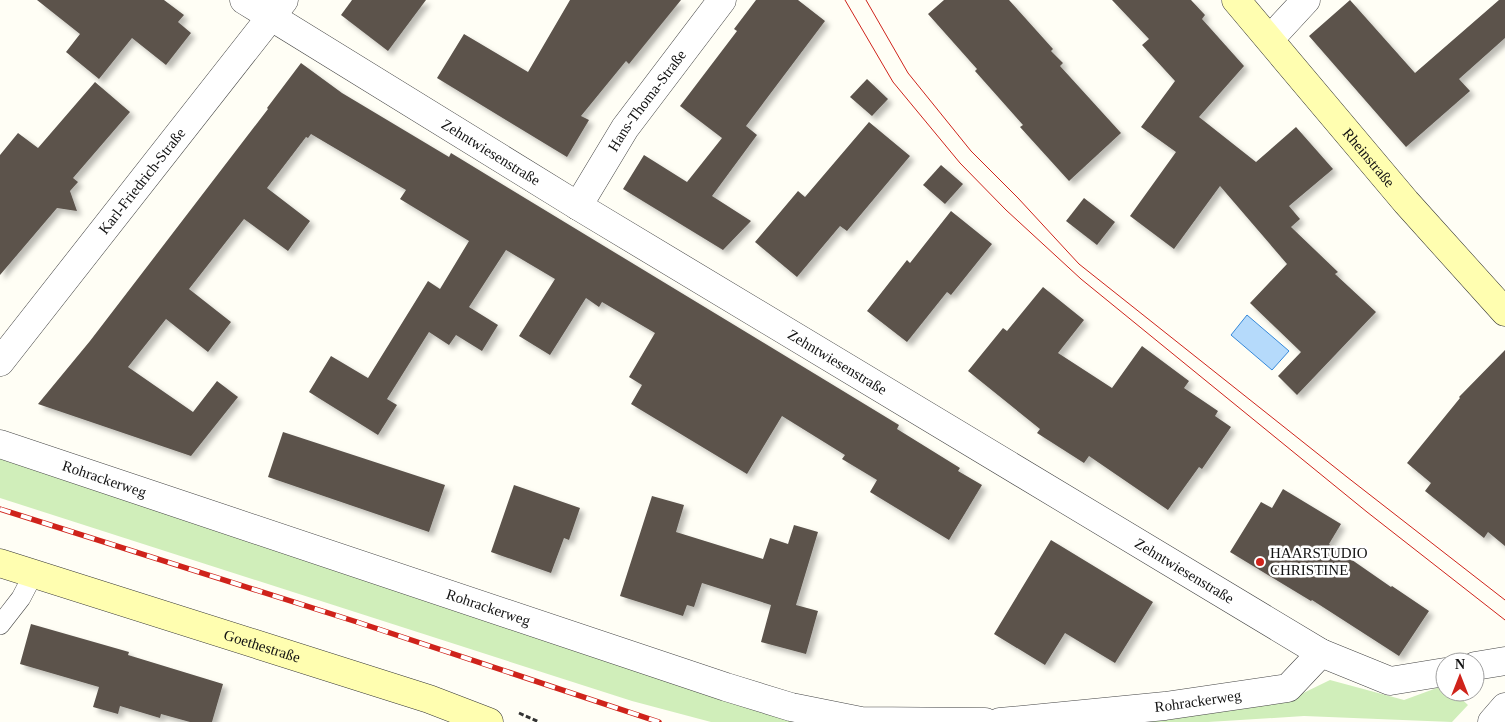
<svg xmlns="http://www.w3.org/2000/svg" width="1505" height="722" viewBox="0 0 1505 722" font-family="'Times New Roman',serif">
  <defs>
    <filter id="shadow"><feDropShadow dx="4.5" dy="4.5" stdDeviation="2.5" flood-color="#0004"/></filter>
  </defs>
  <rect width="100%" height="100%" fill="#fffef5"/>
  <!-- green -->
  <g fill="#d0eeba">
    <path d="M0,458L824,722H711L632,701L0,498Z"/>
    <path d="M1330,680L1404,700L1445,685V692H1454L1468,705L1452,722L1304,716L1208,722H1105L1291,699Z"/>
  </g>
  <!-- water -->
  <path fill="#b5dafb" stroke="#3588d9" d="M1247,315L1289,351L1272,370L1231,335Z"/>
  <!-- building -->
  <g fill="#5b534c" filter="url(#shadow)">
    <path d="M37,0H164L184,15L178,22L191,33L166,65L132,38L99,79L66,52L80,34Z"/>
    <path d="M352,0H426L388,51L341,15Z"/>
    <path d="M570,0H681L629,64L626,61L581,116L589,120L567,157L437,78L464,34L528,72Z"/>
    <path d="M756,0H798L825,21L746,126L757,135L712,196L751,221L723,250L623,189L644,155L687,182L722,138L680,106L737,31L734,29Z"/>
    <path d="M944,0H1009L1053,49L1051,51L1063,63L1060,66L1121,133L1069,181L1020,127L1023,125L975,71L977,69L928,14Z"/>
    <path d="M1112,0H1191L1205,15L1202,19L1244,66L1199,117L1256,162L1296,127L1333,169L1289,206L1300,219L1291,227L1338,272L1335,274L1376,312L1297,395L1278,376L1301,352L1250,303L1287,264L1220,186L1174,249L1130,216L1176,152L1141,127L1175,81L1142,45L1149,39Z"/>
    <path d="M1350,0L1415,73L1499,0H1505V38L1459,79L1470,91L1406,147L1309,36Z"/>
    <path d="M301,63L342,93L449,157L451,153L492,178L899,425L897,429L960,468L958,471L982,485L949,540L870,492L877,480L842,459L845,455L782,416L747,474L631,404L642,385L629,377L655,333L602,302L599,307L586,298L550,355L519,336L555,279L506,250L469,307L498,325L482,351L456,335L449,345L429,332L387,399L397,405L378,435L309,392L331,356L368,378L428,281L440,289L469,241L400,199L406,190L311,134L308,138L306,137L267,188L310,221L288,251L244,219L189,289L231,322L208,352L166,319L128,367L193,412L217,381L238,397L191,456L38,404L90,341L268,109L267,108Z"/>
    <path d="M867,79L888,99L872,116L850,97Z"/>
    <path d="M95,82L130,112L73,178L78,182L70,191L77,211L57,208L0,275V155L18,133L38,148Z"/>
    <path d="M869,122L910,156L847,231L840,226L797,277L755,242L798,191L805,197Z"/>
    <path d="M941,165L963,184L945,204L923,185Z"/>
    <path d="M1084,198L1115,222L1097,245L1066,221Z"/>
    <path d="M951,211L992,244L951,295L947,292L907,342L867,311L907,260L910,263Z"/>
    <path d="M1043,287L1084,320L1058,353L1112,388L1142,346L1189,381L1184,388L1218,411L1215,416L1231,427L1202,469L1199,467L1168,510L1089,456L1084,463L1037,433L1040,429L968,371L1003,328L1007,331Z"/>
    <path d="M1505,350V546L1488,532L1484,538L1425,491L1431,483L1407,463L1460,398L1459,397Z"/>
    <path d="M283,432L445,485L429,532L268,477Z"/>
    <path d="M514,485L580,508L569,540L564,538L551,573L491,552Z"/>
    <path d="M1283,489L1341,524L1329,544L1391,587L1392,586L1429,611L1399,656L1312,600L1311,601L1230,552L1261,502L1272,508Z"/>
    <path d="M652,496L684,505L676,532L763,559L770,538L788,544L794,525L818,532L796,605L818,611L806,654L761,642L771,605L702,583L694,607L687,605L683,616L620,596Z"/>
    <path d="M1051,540L1153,602L1115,663L1065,633L1045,665L994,634Z"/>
    <path d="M31,624L129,652L128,655L223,684L212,722H190L161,714L160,718L120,706L118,714L93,707L99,687L20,664Z"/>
  </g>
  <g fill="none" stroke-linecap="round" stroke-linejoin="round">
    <!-- lane casing -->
    <g stroke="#444" stroke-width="20">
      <path id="lane" d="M0,625L21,598L34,573"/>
    </g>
    <!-- street casing -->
    <g stroke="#444" stroke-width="29">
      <g id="street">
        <path id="s1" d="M244,0L578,206L1321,653L1390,681L1445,672"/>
        <path d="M1270,39L1306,0"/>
        <path id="s2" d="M578,206L625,128L722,0"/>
        <path id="s3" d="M0,362L284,0"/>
        <path id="s4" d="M0,444L726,687L791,707L861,721L985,722"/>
        <path d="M1475,666L1505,661"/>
        <path id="s5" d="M1000,722L1165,706L1288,688L1321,653"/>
        <path d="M1492,722L1505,707"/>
      </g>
    </g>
    <!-- secondary casing -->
    <g stroke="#333" stroke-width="29">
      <g id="secondary">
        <path id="s6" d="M1236,0L1406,202L1505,312"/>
        <path id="s7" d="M0,563L429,699L489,722"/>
      </g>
    </g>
    <!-- path -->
    <path stroke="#333" stroke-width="3" stroke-dasharray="5 2.5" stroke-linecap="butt" d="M519,713L539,722"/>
    <!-- lane -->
    <use href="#lane" stroke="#fff" stroke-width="19"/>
    <!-- street -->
    <use href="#street" stroke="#fff" stroke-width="28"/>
    <!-- secondary -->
    <use href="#secondary" stroke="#fffeb0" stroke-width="28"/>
    <!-- tram -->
    <g stroke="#cf231b" stroke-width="1">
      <path d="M845,0L893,82L960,163L1006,210L1081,279L1367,512L1505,620"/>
      <path d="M866,0L908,73L971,151L1018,198L1079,264L1347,477L1505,600"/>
    </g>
    <!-- rail casing -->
    <g stroke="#cf231b" stroke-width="5.5">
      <path id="rail" d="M0,509L357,622L659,722"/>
    </g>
    <!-- rail -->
    <use href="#rail" stroke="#fff" stroke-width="4" stroke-dasharray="11" stroke-linecap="butt"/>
  </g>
  <!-- markers -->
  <circle fill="#cf231b" stroke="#fff" stroke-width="2" cx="1260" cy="562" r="5"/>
  <g text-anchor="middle" stroke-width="5" stroke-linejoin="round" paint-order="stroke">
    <!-- street labels -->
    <g font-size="15" fill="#111" stroke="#fff">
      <text dy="5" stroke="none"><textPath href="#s2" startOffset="126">Hans-Thoma-Straße</textPath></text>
      <text dy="5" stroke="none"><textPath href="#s1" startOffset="290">Zehntwiesenstraße</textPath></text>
      <text dy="5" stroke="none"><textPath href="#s6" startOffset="206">Rheinstraße</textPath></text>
      <text dy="5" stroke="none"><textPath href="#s3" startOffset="230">Karl-Friedrich-Straße</textPath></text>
      <text dy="5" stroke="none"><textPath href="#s1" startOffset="695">Zehntwiesenstraße</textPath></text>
      <text dy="5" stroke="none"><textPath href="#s4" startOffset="110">Rohrackerweg</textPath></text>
      <text dy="5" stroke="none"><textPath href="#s1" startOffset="1100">Zehntwiesenstraße</textPath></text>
      <text dy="5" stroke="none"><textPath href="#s4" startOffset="515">Rohrackerweg</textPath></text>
      <text dy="5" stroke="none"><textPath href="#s7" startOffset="275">Goethestraße</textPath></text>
      <text dy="5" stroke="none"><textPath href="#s5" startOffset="199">Rohrackerweg</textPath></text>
    </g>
    <!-- poi labels -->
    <g font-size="15" fill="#111" stroke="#fff" text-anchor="start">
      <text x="1270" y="558">HAARSTUDIO<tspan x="1270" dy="17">CHRISTINE</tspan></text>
    </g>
  </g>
  <!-- north arrow -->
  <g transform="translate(1460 677)"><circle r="24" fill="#ffffff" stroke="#a0a0a0"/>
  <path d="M0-4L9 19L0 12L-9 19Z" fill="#cf231b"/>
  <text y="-8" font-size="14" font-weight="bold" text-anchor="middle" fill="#111111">N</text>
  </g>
</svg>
